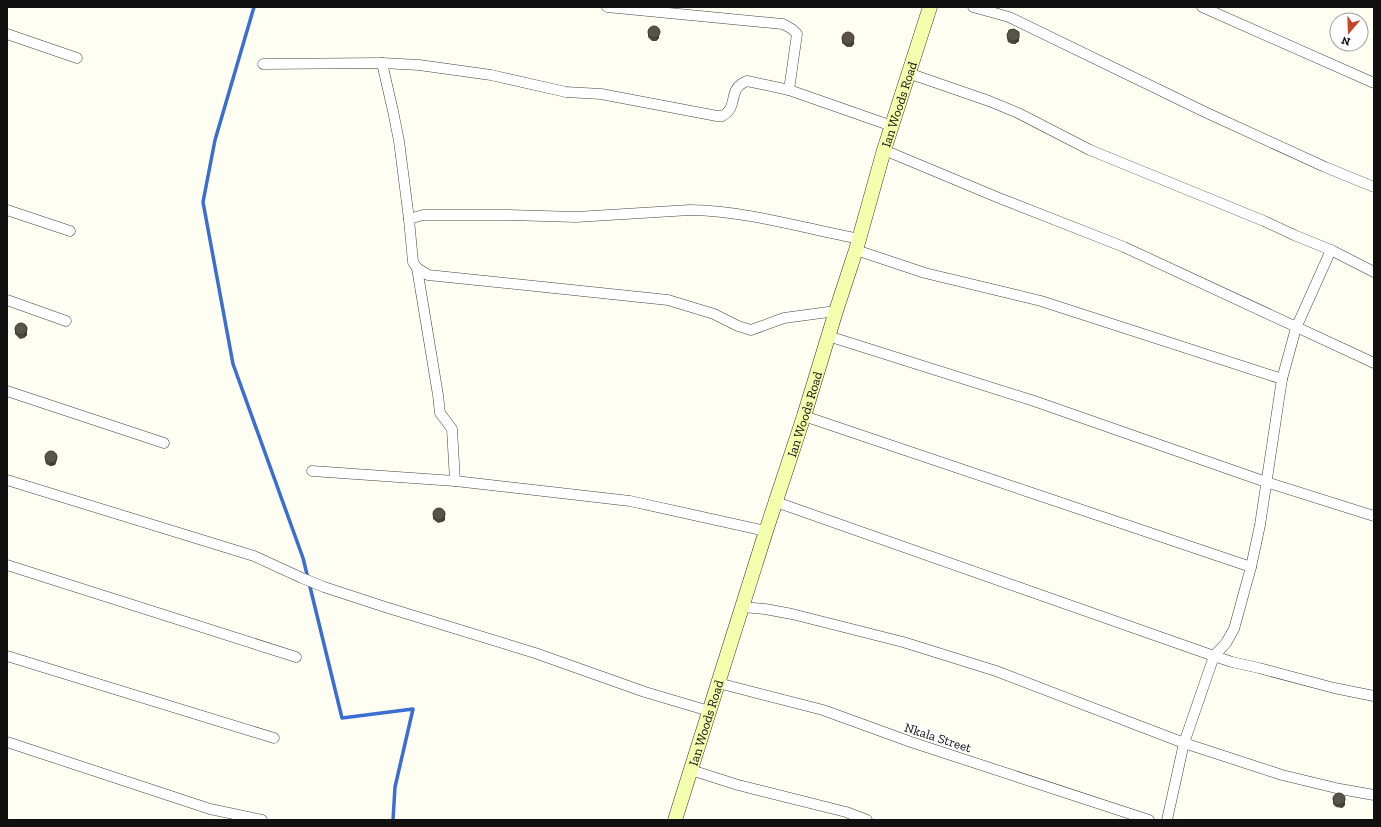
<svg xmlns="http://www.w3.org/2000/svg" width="1381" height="827" viewBox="0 0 1381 827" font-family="'Zilla Slab',serif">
  <rect width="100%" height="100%" fill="#fefff2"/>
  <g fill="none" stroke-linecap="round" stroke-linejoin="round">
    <!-- stream -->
    <path stroke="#3a6ed2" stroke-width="3.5" d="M254,7L215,140L203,202L233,364L303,558L342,718L413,709L395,787L393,820"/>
    <!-- street casing -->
    <g stroke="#434343" stroke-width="11">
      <g id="street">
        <path d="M607,7L783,24L792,29L797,34L789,90L892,126"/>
        <path d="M973,7L1009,17L1207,113L1325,167L1374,187"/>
        <path d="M1202,7L1374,83"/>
        <path d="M7,34L77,58"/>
        <path d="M382,63L393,111L399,141L409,219"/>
        <path d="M263,64L382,63L419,65L491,75L566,92L601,94L717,116H722C740,107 726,89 747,81L789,90"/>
        <path d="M908,73L989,101L1018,113L1090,150L1264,221L1294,235L1331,250L1296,328L1282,379L1260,525L1251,567L1234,629L1226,643L1214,656L1232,662L1259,668L1334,688L1374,696"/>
        <path d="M884,150L999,198L1124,247L1374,363"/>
        <path d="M7,210L70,231"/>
        <path d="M856,250L925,273L1041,301L1282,379"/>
        <path d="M1331,250L1374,272"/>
        <path d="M417,268L438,395L440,413L452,429L455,481"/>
        <path d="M7,300L66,321"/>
        <path d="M836,311L784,318L751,330L738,326L714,314L668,300L428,275L417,268L413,262L409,219L423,215H509L576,217L690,210C747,211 803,228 859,239"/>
        <path d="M828,336L1034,401L1266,482L1374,516"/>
        <path d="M7,391L164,443"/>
        <path d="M804,416L1251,567"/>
        <path d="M312,471L455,481L630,501L766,531"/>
        <path d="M7,480L254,556L302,578L324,587L385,607L535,653L645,692L709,711"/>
        <path d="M776,502L1214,656L1184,743L1167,820"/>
        <path d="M7,565L296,657"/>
        <path d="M743,607L765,609L792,614L903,642L996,671L1184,743L1282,775L1340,789L1374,795"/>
        <path d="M7,656L274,738"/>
        <path d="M718,683L823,710L911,742L1149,820"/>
        <path d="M7,742L210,809L262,820"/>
        <path d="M691,770L738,785L846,812L867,820"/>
      </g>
    </g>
    <!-- secondary casing -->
    <g stroke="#323232" stroke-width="15">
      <g id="secondary">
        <path id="s1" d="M675,820L766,531L804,416L836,311L856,250L884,150L930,7"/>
      </g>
    </g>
    <!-- street -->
    <use href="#street" stroke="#fff" stroke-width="10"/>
    <!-- secondary -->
    <use href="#secondary" stroke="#f3ffad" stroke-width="14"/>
  </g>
  <!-- wall -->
  <g fill="#4d4840">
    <path d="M659,29V38L656,41H652L648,37V30Z"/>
    <path d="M1019,32V41L1015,44H1012L1008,42L1007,38V35Z"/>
    <path d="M854,35V44L851,47H847L842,43V36Z"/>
    <path d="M27,326V335L24,338L20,339L15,334V331Z"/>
    <path d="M45,457L57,459L55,465L50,466L46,464L45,460Z"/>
    <path d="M433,511H445V520L442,522L438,523L433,519Z"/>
    <path d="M1345,796V805L1342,808L1336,807L1333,804V797Z"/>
  </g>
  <!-- shaded-wall -->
  <g fill="#3e3b34">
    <path d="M659,35V38L656,41V37Z"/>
    <path d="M1019,38V41L1015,44V41Z"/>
    <path d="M854,41V44L851,47V44Z"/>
    <path d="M27,332V335L24,338V335Z"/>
    <path d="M57,456V459L55,465L50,466V463Z"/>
    <path d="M445,517V520L442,522V519Z"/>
    <path d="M1345,802V805L1342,808V804Z"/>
  </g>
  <!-- building -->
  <g fill="#59544b" stroke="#3e3b34">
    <circle cx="654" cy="32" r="6"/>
    <path d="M1014,29L1019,32V38L1015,41H1012L1008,39L1007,35L1009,30Z"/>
    <circle cx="848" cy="38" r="6"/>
    <circle cx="21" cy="329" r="6"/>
    <circle cx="51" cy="457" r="6"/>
    <circle cx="439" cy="514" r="6"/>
    <circle cx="1339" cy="799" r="6"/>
  </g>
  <g text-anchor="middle" stroke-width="4" stroke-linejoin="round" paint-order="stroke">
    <!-- street labels -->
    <g font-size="13" fill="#101010" stroke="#fff">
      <text dy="5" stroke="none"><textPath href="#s1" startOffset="750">Ian Woods Road</textPath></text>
      <text dy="5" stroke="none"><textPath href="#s1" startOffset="426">Ian Woods Road</textPath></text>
      <text dy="5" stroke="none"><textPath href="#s1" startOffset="102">Ian Woods Road</textPath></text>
      <text transform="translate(938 737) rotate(18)" y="5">Nkala Street</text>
    </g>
  </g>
  <!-- border -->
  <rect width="1381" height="827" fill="none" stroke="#101010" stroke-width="16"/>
  <!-- north arrow -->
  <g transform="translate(1349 32) rotate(199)"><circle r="19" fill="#ffffff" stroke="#9f9f9f"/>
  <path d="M0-3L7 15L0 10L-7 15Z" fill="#c54422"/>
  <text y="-6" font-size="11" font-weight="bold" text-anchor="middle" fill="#101010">N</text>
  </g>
</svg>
